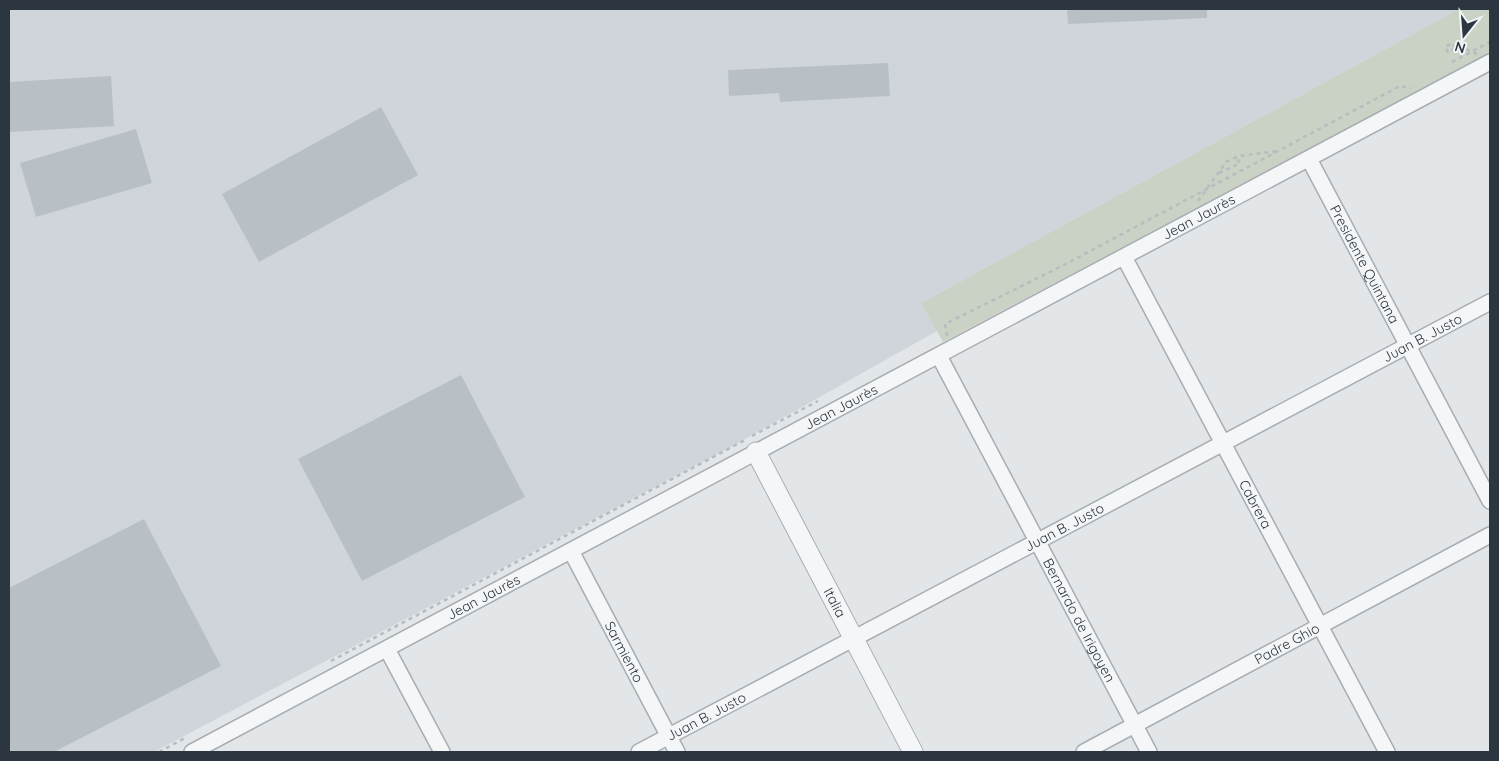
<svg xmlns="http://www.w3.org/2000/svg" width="1499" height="761" viewBox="0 0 1499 761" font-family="Quicksand,sans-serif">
  <rect width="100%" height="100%" fill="#e2e6e9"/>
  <!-- built -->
  <path fill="#d0d5db" d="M9,9H1459L921,303L937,331L738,443L154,752H9Z"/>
  <!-- green -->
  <path fill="#c9d2c4" d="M1459,9H1490V54L943,342L921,303Z"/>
  <!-- building -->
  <g fill="#b9c0c5">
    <path d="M1067,9H1207V18L1068,24Z"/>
    <path d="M888,63L890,96L780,102L779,93L729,96L728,70Z"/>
    <path d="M111,76L114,126L9,132V82Z"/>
    <path d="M381,107L418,175L259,262L222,194Z"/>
    <path d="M136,129L152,183L36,217L20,163Z"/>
    <path d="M461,375L525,497L362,581L298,459Z"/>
    <path d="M144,519L221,666L54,752H9V588Z"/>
  </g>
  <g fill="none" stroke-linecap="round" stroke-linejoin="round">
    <!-- minor casing -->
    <g stroke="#a7aeb3" stroke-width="18">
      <g id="minor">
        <path id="s1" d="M1309,159L1490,501"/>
        <path id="s2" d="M1124,257L1387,752"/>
        <path id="s3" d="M939,356L1149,752"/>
        <path id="s4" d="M571,551L677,752"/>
        <path d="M387,649L442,752"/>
        <path id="s5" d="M192,752L1490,62"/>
        <path id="s6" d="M639,752L1490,302"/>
        <path id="s7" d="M1084,752L1490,535"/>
      </g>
    </g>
    <!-- tertiary casing -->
    <g stroke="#a7aeb3" stroke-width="21">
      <g id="tertiary">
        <path id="s8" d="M756,452L913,752"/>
      </g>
    </g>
    <!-- path -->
    <g stroke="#b8bcc1" stroke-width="2.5" stroke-dasharray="4 4" stroke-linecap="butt">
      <path d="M1455,48L1452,43L1445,47L1448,52L1459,46L1477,54"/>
      <path d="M1452,62L1490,42"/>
      <path d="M1219,173L1240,163L1236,158"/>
      <path d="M1198,201L1226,162L1239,156L1279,151"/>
      <path d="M947,336L945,324L1064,265L1400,86L1411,88"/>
      <path d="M752,436L818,401"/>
      <path d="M331,661L745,440"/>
      <path d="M159,752L185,738"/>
    </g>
    <!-- minor -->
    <use href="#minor" stroke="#f4f6f8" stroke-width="15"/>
    <!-- tertiary -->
    <use href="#tertiary" stroke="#f4f6f8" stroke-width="19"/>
  </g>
  <g text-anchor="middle" stroke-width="5" stroke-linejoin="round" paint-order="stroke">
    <!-- street labels -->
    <g font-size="14" fill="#2b3640" stroke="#f1f4f7">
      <text dy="5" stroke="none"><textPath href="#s5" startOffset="1140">Jean Jaurès</textPath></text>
      <text dy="5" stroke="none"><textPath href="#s1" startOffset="119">Presidente Quintana</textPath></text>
      <text dy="5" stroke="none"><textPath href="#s6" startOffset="886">Juan B. Justo</textPath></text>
      <text dy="5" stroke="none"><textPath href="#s5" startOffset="735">Jean Jaurès</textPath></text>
      <text dy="5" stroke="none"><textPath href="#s2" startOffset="280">Cabrera</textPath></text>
      <text dy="5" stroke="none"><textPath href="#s6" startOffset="481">Juan B. Justo</textPath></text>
      <text dy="5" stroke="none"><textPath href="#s5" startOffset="330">Jean Jaurès</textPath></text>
      <text dy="5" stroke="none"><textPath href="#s8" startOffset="170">Italia</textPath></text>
      <text dy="5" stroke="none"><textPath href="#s3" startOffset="299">Bernardo de Irigoyen</textPath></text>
      <text dy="5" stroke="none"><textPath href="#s7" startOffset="230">Padre Ghio</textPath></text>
      <text dy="5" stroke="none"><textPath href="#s4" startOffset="114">Sarmiento</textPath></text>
      <text dy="5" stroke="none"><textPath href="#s6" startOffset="76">Juan B. Justo</textPath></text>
    </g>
  </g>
  <!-- border -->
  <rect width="1499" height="761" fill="none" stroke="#2b3640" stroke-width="20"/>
  <!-- north arrow -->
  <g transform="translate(1464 35) rotate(197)" stroke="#f1f4f7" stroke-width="4" paint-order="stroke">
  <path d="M0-4L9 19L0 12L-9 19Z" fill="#2b3640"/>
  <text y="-8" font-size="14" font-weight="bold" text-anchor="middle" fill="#2b3640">N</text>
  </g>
</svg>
